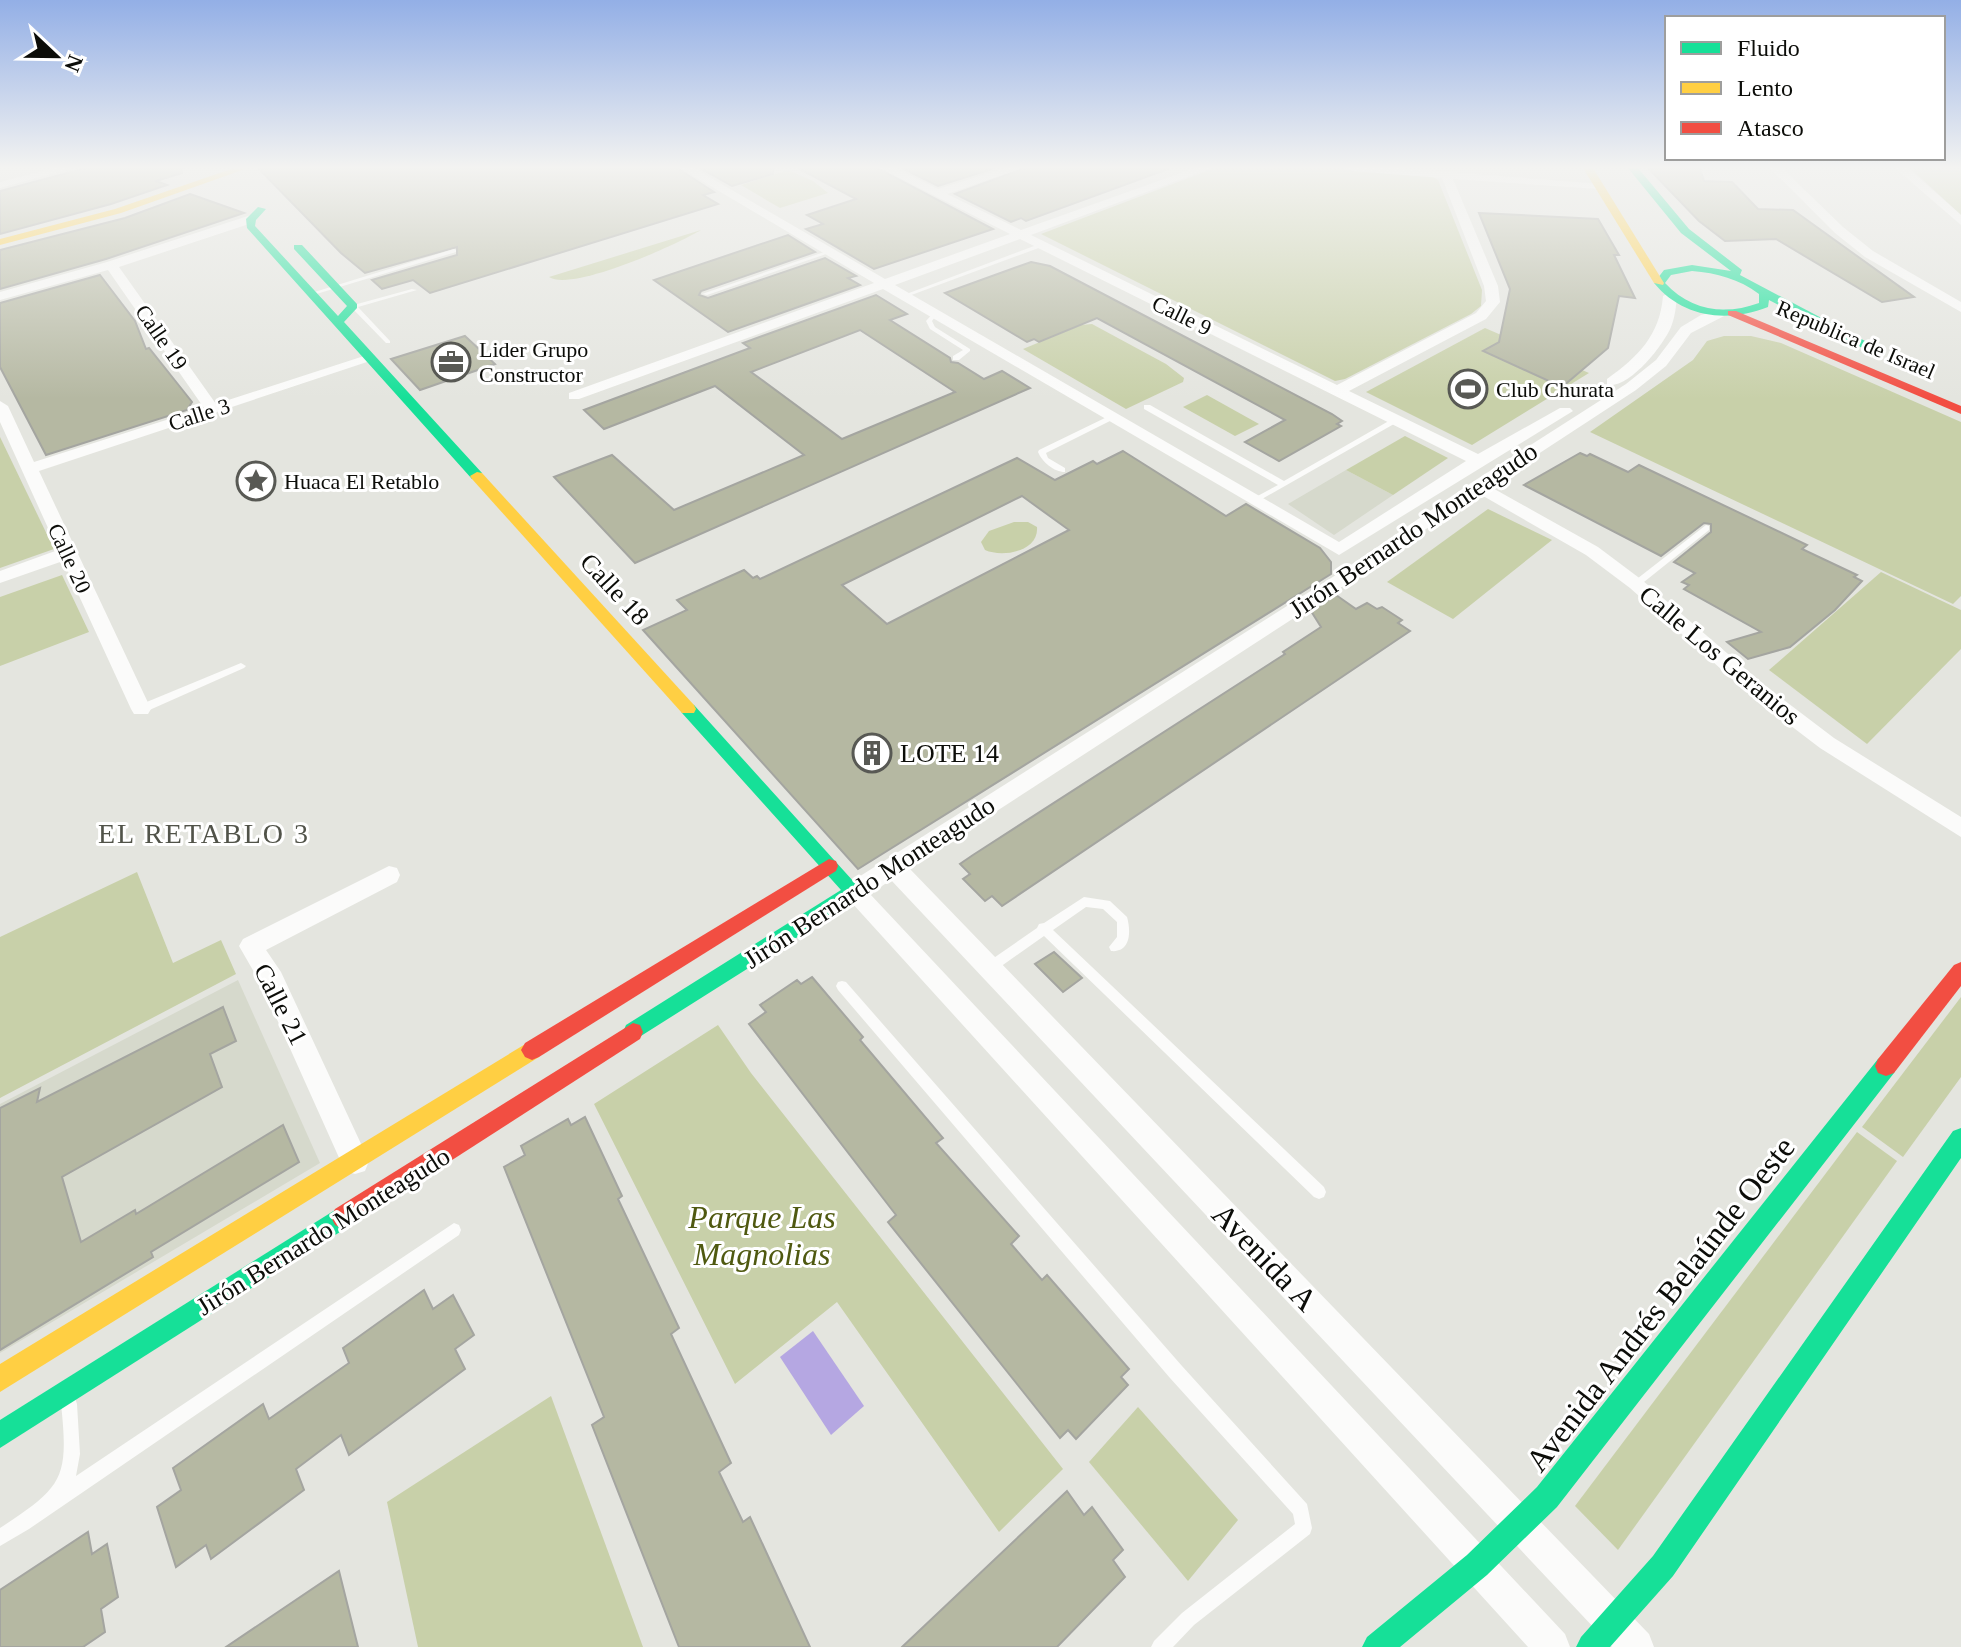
<svg xmlns="http://www.w3.org/2000/svg" width="1961" height="1647" viewBox="0 0 1961 1647" font-family="'Times New Roman',serif">
  <rect width="100%" height="100%" fill="#e4e5df"/>
  <!-- built -->
  <g fill="#d6d9cc">
    <path d="M1346,470L1393,495L1334,535L1288,504Z"/>
    <path d="M238,980L320,1163L0,1353V1104Z"/>
  </g>
  <!-- green -->
  <g fill="#c8d0a9">
    <path d="M1215,168H1328L1433,177L1438,180L1482,290L1481,306L1471,314L1345,379L1335,381L1041,234Z"/>
    <path d="M1910,168L1961,170V215Z"/>
    <path d="M788,170L813,181L828,193L780,208L741,185Z"/>
    <path d="M701,230C676,245 572,292 549,277Z"/>
    <path d="M1092,324L1166,364L1184,378L1183,382L1126,409L1023,349L1081,325Z"/>
    <path d="M1485,328L1589,373L1472,445L1366,392Z"/>
    <path d="M1724,336H1751L1781,343L1961,422V596L1953,604L1590,432L1693,360L1707,341Z"/>
    <path d="M1207,395L1259,424L1235,436L1183,407Z"/>
    <path d="M1405,436L1448,458L1393,495L1346,470Z"/>
    <path d="M0,437L54,549L0,568Z"/>
    <path d="M1488,509L1552,540L1453,619L1387,582Z"/>
    <path d="M1014,522H1028L1037,527C1039,551 1003,558 985,550L981,542L989,531Z"/>
    <path d="M1881,572L1961,610V649L1867,744L1769,670Z"/>
    <path d="M62,575L89,632L0,666V597Z"/>
    <path d="M137,872L173,963L221,940L236,974L0,1098V937Z"/>
    <path d="M1961,997V1077L1903,1157L1862,1127Z"/>
    <path d="M718,1025L751,1073L1063,1469L999,1532L837,1302L735,1384L594,1104Z"/>
    <path d="M1857,1132L1897,1161L1618,1550L1575,1506Z"/>
    <path d="M551,1396L643,1647H418L387,1502Z"/>
    <path d="M1138,1407L1238,1520L1188,1581L1089,1462Z"/>
  </g>
  <!-- water -->
  <path fill="#b5a7e2" d="M813,1331L864,1406L831,1435L780,1357Z"/>
  <!-- building -->
  <g fill="#b5b8a2" stroke="#a4a5a0" stroke-width="2" fill-rule="evenodd">
    <path d="M86,168H182V173L156,181L167,185L111,204L0,234V191Z"/>
    <path d="M258,168H677L714,192L703,195L718,204L430,293L413,280L382,289L372,280L457,255V247L365,273L341,253Z"/>
    <path d="M700,168H773V174L732,186Z"/>
    <path d="M798,168H877L993,229L874,269L806,229L823,224L807,215L856,199Z"/>
    <path d="M902,168H995L938,186Z"/>
    <path d="M1025,168H1168V169L1026,221L1021,218L1011,222L955,194Z"/>
    <path d="M1648,168H1700L1704,181L1732,182L1758,209L1793,210L1914,297L1882,302L1776,239L1725,241L1699,221Z"/>
    <path d="M190,194L244,213L106,259L0,289V250L125,218Z"/>
    <path d="M1479,213L1598,219L1619,255H1614L1635,298L1619,296L1608,348L1562,387L1483,351L1499,342L1510,289Z"/>
    <path d="M788,235L815,252L701,291L699,295L708,298L825,258L856,276L848,278L860,285L728,332L654,280Z"/>
    <path d="M1031,262L1050,266L1248,370L1332,414L1342,421L1337,424L1341,426L1279,461L1245,442L1285,420L1097,318L1039,342L1034,339L1027,342L945,293Z"/>
    <path d="M100,275L135,321L146,349L149,348L192,402L187,410L46,455L0,367V303Z"/>
    <path d="M876,295L907,314L890,320L950,358L951,362L958,363L984,379L1002,371L1030,388L635,563L554,477L612,455L674,510L804,455L715,386L604,429L584,410L750,348L743,343ZM860,330L955,392L842,439L751,372Z"/>
    <path d="M465,336L495,364L420,390L391,359Z"/>
    <path d="M1123,451L1226,516L1246,504L1320,548L1331,562V574L858,869L643,630L687,610L677,600L744,570L753,578L757,576L760,579L1017,458L1055,480L1093,461L1097,464ZM1022,496L1069,530L887,624L842,585Z"/>
    <path d="M1580,453L1587,456L1590,454L1628,472L1639,465L1807,545L1802,549L1857,575L1854,577L1862,581L1835,610L1790,647L1748,659L1727,642L1761,632L1684,589L1689,585L1682,582L1695,573L1674,562L1711,532V524L1704,523L1661,556L1524,485Z"/>
    <path d="M1336,595L1356,609L1367,603L1377,609L1382,607L1402,620L1398,623L1410,631L1002,906L992,896L985,901L963,879L970,874L960,864L973,855L1285,654L1283,652L1321,627L1311,611Z"/>
    <path d="M1054,952L1082,978L1063,992L1035,964Z"/>
    <path d="M812,977L863,1037L860,1040L943,1138L936,1143L1019,1236L1011,1244L1042,1280L1047,1275L1129,1369L1121,1377L1128,1385L1076,1439L1068,1430L1060,1438L888,1222L896,1215L749,1024L766,1012L760,1005L797,980L801,984Z"/>
    <path d="M223,1007L236,1041L210,1054L222,1087L62,1177L81,1242L135,1210L136,1214L283,1125L299,1162L151,1252L153,1257L0,1350V1108L40,1088L37,1102Z"/>
    <path d="M585,1117L622,1196L618,1199L679,1328L671,1334L731,1463L719,1472L743,1522L750,1517L810,1647H679L592,1425L604,1417L504,1167L525,1155L521,1146L568,1119L571,1125Z"/>
    <path d="M424,1290L433,1309L453,1295L474,1335L455,1349L465,1369L349,1455L341,1435L296,1469L304,1490L211,1559L206,1545L176,1567L157,1507L181,1490L173,1468L263,1404L269,1419L349,1363L343,1348Z"/>
    <path d="M1067,1491L1084,1515L1092,1507L1123,1550L1113,1560L1125,1577L1057,1647H902Z"/>
    <path d="M88,1532L92,1554L107,1544L118,1597L101,1609L105,1632L83,1647H0V1590Z"/>
    <path d="M339,1571L358,1647H226Z"/>
  </g>
  <g fill="none" stroke-linecap="round" stroke-linejoin="round">
    <!-- lane -->
    <g fill="#fbfbfa" fill-rule="evenodd">
      <path d="M1042,243L1044,244V246L906,297L901,296Z"/>
      <path d="M454,249L456,250V252L313,295L308,294Z"/>
      <path d="M827,251L832,252L707,295L702,294Z"/>
      <path d="M412,289L417,290L358,307L390,341V343H386L350,306Z"/>
      <path d="M934,312L937,314L932,321L935,327L970,349V351L959,360H953V356L963,350L930,329L926,321Z"/>
      <path d="M1144,405H1150L1284,481L1394,418L1401,420L1255,503L1251,501L1252,499L1278,485L1144,409Z"/>
      <path d="M1109,416L1116,418L1046,453L1048,458L1065,468V472C1054,472 1042,462 1038,452L1039,450Z"/>
      <path d="M1706,525L1709,526V530L1639,586H1633V582Z"/>
      <path d="M241,663L246,666L244,668L145,712L141,713L136,709L137,706Z"/>
      <path d="M1084,897L1110,901L1127,917C1131,931 1131,953 1111,951L1109,947L1117,937V922L1103,909L1086,907L1053,930L1324,1187L1326,1192L1324,1197L1319,1199L1314,1197L1044,936L993,972L989,973L985,972L983,968L985,964L1037,928L1039,924L1044,923Z"/>
      <path d="M842,981L846,982L1182,1366L1307,1504L1312,1528L1310,1534L1194,1625L1173,1647H1151L1154,1641L1182,1613L1295,1524L1293,1514L1170,1378L838,990L836,986L838,982Z"/>
      <path d="M454,1223L459,1225L461,1230L459,1235L29,1529L0,1546V1528C63,1487 69,1479 61,1404L63,1398L69,1396L75,1398L77,1404L80,1454L76,1476Z"/>
    </g>
    <!-- street -->
    <g fill="#fbfbfa" fill-rule="evenodd">
      <path d="M54,168H73L0,188V182Z"/>
      <path d="M680,168H694L885,279L1010,234L880,168H895L938,189L1005,168H1022L947,194L1021,230L1195,168H1211L1031,235L1337,385L1476,313L1486,301L1484,286L1442,178L1352,171L1346,168H1398L1602,184L1604,186L1598,189L1453,179L1498,286L1500,302L1486,319L1349,391L1478,454L1560,408H1570L1573,411L1339,555L883,289L579,399H569V393L874,283ZM1020,239L1466,461L1339,542L895,285Z"/>
      <path d="M1770,168H1782L1843,227L1873,251L1961,302V312L1865,257L1835,233Z"/>
      <path d="M1895,168H1908L1961,215V225Z"/>
      <path d="M251,215L257,219L255,222L119,267L216,404L364,356L369,355L376,359L39,471L151,709L148,714H134L131,709L63,561L0,583V571L58,550L0,422V401L8,406L34,462L204,408L108,270L0,300V292L107,262Z"/>
      <path d="M1670,292L1677,296C1676,307 1675,317 1671,327C1663,346 1629,389 1607,385V379C1638,357 1660,335 1663,296Z"/>
      <path d="M1723,309L1730,313L1691,333L1666,366L1636,390L1489,486L1598,547L1642,580L1763,684L1834,738L1961,817V837L1820,748L1749,694L1630,588L1586,555L1478,493L1351,581L909,868L1649,1634L1654,1647H1612L891,880L870,894L1565,1634L1570,1647H1528L842,892L846,885L1339,573L1471,483L1626,384L1656,360L1681,327L1701,315Z"/>
      <path d="M389,866L397,868L400,875L397,882L266,950L281,972L369,1161L365,1171L355,1174L345,1171L262,986L239,946L243,939Z"/>
    </g>
    <!-- fast -->
    <g fill="#16e098" fill-rule="evenodd">
      <path d="M1628,168H1638L1689,229L1742,270L1740,275L1882,350V354H1874L1769,300L1768,307C1727,323 1683,318 1654,283L1664,270L1692,265L1731,271L1681,233ZM1692,271C1717,273 1739,279 1759,294V303C1724,316 1690,310 1665,283L1671,275Z"/>
      <path d="M258,207L266,209L256,220L255,226L338,316L347,306L294,249V245H302L357,304V308L344,322L482,473V479H472L247,228L246,219Z"/>
      <path d="M688,703L694,705L863,892L861,897L633,1041L626,1039L623,1032L626,1025L841,890L682,713L680,709L682,705Z"/>
      <path d="M1886,1056L1894,1059L1897,1066L1894,1073L1557,1507L1487,1575L1400,1647H1362L1367,1637L1467,1555L1537,1487L1878,1059Z"/>
      <path d="M1961,1128V1158L1673,1576L1610,1647H1576L1581,1637L1653,1556L1953,1131Z"/>
      <path d="M343,1205L351,1209L355,1217L351,1225L0,1448V1420Z"/>
    </g>
    <!-- slow -->
    <g fill="#ffcf43" fill-rule="evenodd">
      <path d="M234,168H248L121,213L0,245V239L115,209Z"/>
      <path d="M1583,168H1593L1664,283L1663,285L1654,283Z"/>
      <path d="M477,472L482,473L694,705L696,709L694,713H682L472,479L470,476Z"/>
      <path d="M532,1040L539,1043L543,1050L539,1057L0,1392V1364Z"/>
    </g>
    <!-- jam -->
    <g fill="#f24e42" fill-rule="evenodd">
      <path d="M1728,311H1736L1961,406V414L1728,315Z"/>
      <path d="M829,859L836,861L838,866L836,871L539,1057L532,1060L525,1057L521,1050L525,1043Z"/>
      <path d="M1961,962V986L1894,1073L1886,1076L1878,1073L1875,1066L1878,1059L1954,965Z"/>
      <path d="M633,1023L640,1025L643,1032L640,1039L351,1225L343,1229L335,1225L331,1217L335,1209Z"/>
    </g>
  </g>
  <!-- sky -->
  <linearGradient id="sky" x2="0" y2="1"><stop stop-color="#93afe6"/><stop offset="0.42" stop-color="#f3f3f1"/><stop offset="1" stop-color="#f3f3f1" stop-opacity="0"/></linearGradient>
  <rect width="1961" height="399" fill="url(#sky)"/>
  <!-- icons -->
  <defs>
    <g id="office-ring" transform="scale(2)"><circle r="9.5" fill="#fff" stroke="#585954" stroke-width="1.5"/><path d="M-6-3h4V-5.5h4V-3h4V5H-6ZM-1-4.5V-3h2v-1.5ZM-6 0V1H6V0Z" fill="#585954"/></g>
    <g id="stadium-ring" transform="scale(2)"><circle r="9.5" fill="#fff" stroke="#585954" stroke-width="1.5"/><path d="M0-5a6.5 5 0 1 0 0 10a6.5 5 0 1 0 0-10ZM-3.5-1.8h7v3.6h-7Z" fill="#585954"/></g>
    <g id="sight-ring" transform="scale(2)"><circle r="9.5" fill="#fff" stroke="#585954" stroke-width="1.5"/><path d="M0-6L1.8-2.2L6-1.7L2.9 1.2L3.7 5.4L0 3.3L-3.7 5.4L-2.9 1.2L-6-1.7L-1.8-2.2Z" fill="#585954"/></g>
    <g id="building-ring" transform="scale(2)"><circle r="9.5" fill="#fff" stroke="#585954" stroke-width="1.5"/><path d="M-4-6H4V6H1V3H-1V6H-4ZM-2.5-4.3h1.7v1.8h-1.7ZM.8-4.3h1.7v1.8H.8ZM-2.5-1h1.7V.8h-1.7ZM.8-1h1.7V.8H.8Z" fill="#585954"/></g>
  </defs>
  <g fill-rule="evenodd">
    <use href="#office-ring" x="451" y="362"/>
    <use href="#stadium-ring" x="1468" y="389"/>
    <use href="#sight-ring" x="256" y="481"/>
    <use href="#building-ring" x="872" y="753"/>
  </g>
  <g text-anchor="middle" stroke-width="6" stroke-linejoin="round" paint-order="stroke">
    <!-- far-street labels -->
    <g font-size="22" fill="#0c0d09" stroke="#fff">
      <text transform="translate(1182 315) rotate(26)" y="8">Calle 9</text>
      <text transform="translate(162 337) rotate(55)" y="8">Calle 19</text>
      <text transform="translate(1856 339) rotate(23)" y="8">Republica de Israel</text>
      <text transform="translate(199 414) rotate(-18)" y="8">Calle 3</text>
      <text transform="translate(70 558) rotate(65)" y="8">Calle 20</text>
    </g>
    <!-- far-poi labels -->
    <g font-size="22" fill="#0c0d09" stroke="#fff" text-anchor="start">
      <text x="479" y="357">Lider Grupo<tspan x="479" dy="25">Constructor</tspan></text>
      <text x="1496" y="397">Club Churata</text>
      <text x="284" y="489">Huaca El Retablo</text>
    </g>
    <!-- street labels -->
    <g font-size="26" fill="#0c0d09" stroke="#fff">
      <text transform="translate(1413 530) rotate(-34)" y="9">Jirón Bernardo Monteagudo</text>
      <text transform="translate(615 589) rotate(47)" y="9">Calle 18</text>
      <text transform="translate(1720 655) rotate(40)" y="9">Calle Los Geranios</text>
      <text transform="translate(869 882) rotate(-33)" y="9">Jirón Bernardo Monteagudo</text>
      <text transform="translate(281 1004) rotate(63)" y="9">Calle 21</text>
      <text transform="translate(323 1231) rotate(-32)" y="9">Jirón Bernardo Monteagudo</text>
    </g>
    <!-- poi labels -->
    <g font-size="26" fill="#0c0d09" stroke="#fff" text-anchor="start">
      <text x="900" y="762">LOTE 14</text>
    </g>
    <!-- neighbourhood labels -->
    <g font-size="28" letter-spacing="2" fill="#515349" stroke="#fff">
      <text x="204" y="843">EL RETABLO 3</text>
    </g>
    <!-- near-park labels -->
    <g font-size="32" font-style="italic" fill="#4f5910" stroke="#fff">
      <text x="762" y="1228">Parque Las<tspan x="762" dy="37">Magnolias</tspan></text>
    </g>
    <!-- near-street labels -->
    <g font-size="32" fill="#0c0d09" stroke="#fff">
      <text transform="translate(1265 1257) rotate(46)" y="11">Avenida A</text>
      <text transform="translate(1660 1304) rotate(-52)" y="11">Avenida Andrés Belaúnde Oeste</text>
    </g>
  </g>
  <!-- legend -->
  <rect x="1665" y="16" width="280" height="144" fill="#ffffff" stroke="#9e9e9d" stroke-width="2"/>
  <rect x="1681" y="42" width="40" height="12" fill="#16e098" stroke="#9e9e9d" stroke-width="2"/>
  <text x="1737" y="56" font-size="24" fill="#0c0d09">Fluido</text>
  <rect x="1681" y="82" width="40" height="12" fill="#ffcf43" stroke="#9e9e9d" stroke-width="2"/>
  <text x="1737" y="96" font-size="24" fill="#0c0d09">Lento</text>
  <rect x="1681" y="122" width="40" height="12" fill="#f24e42" stroke="#9e9e9d" stroke-width="2"/>
  <text x="1737" y="136" font-size="24" fill="#0c0d09">Atasco</text>
  <!-- north arrow -->
  <g transform="translate(56 56) rotate(112)" stroke="#ffffff" stroke-width="6" paint-order="stroke">
  <path d="M0-6L14 30L0 20L-14 30Z" fill="#0c0d09"/>
  <text y="-12" font-size="22" font-weight="bold" text-anchor="middle" fill="#0c0d09">N</text>
  </g>
</svg>
